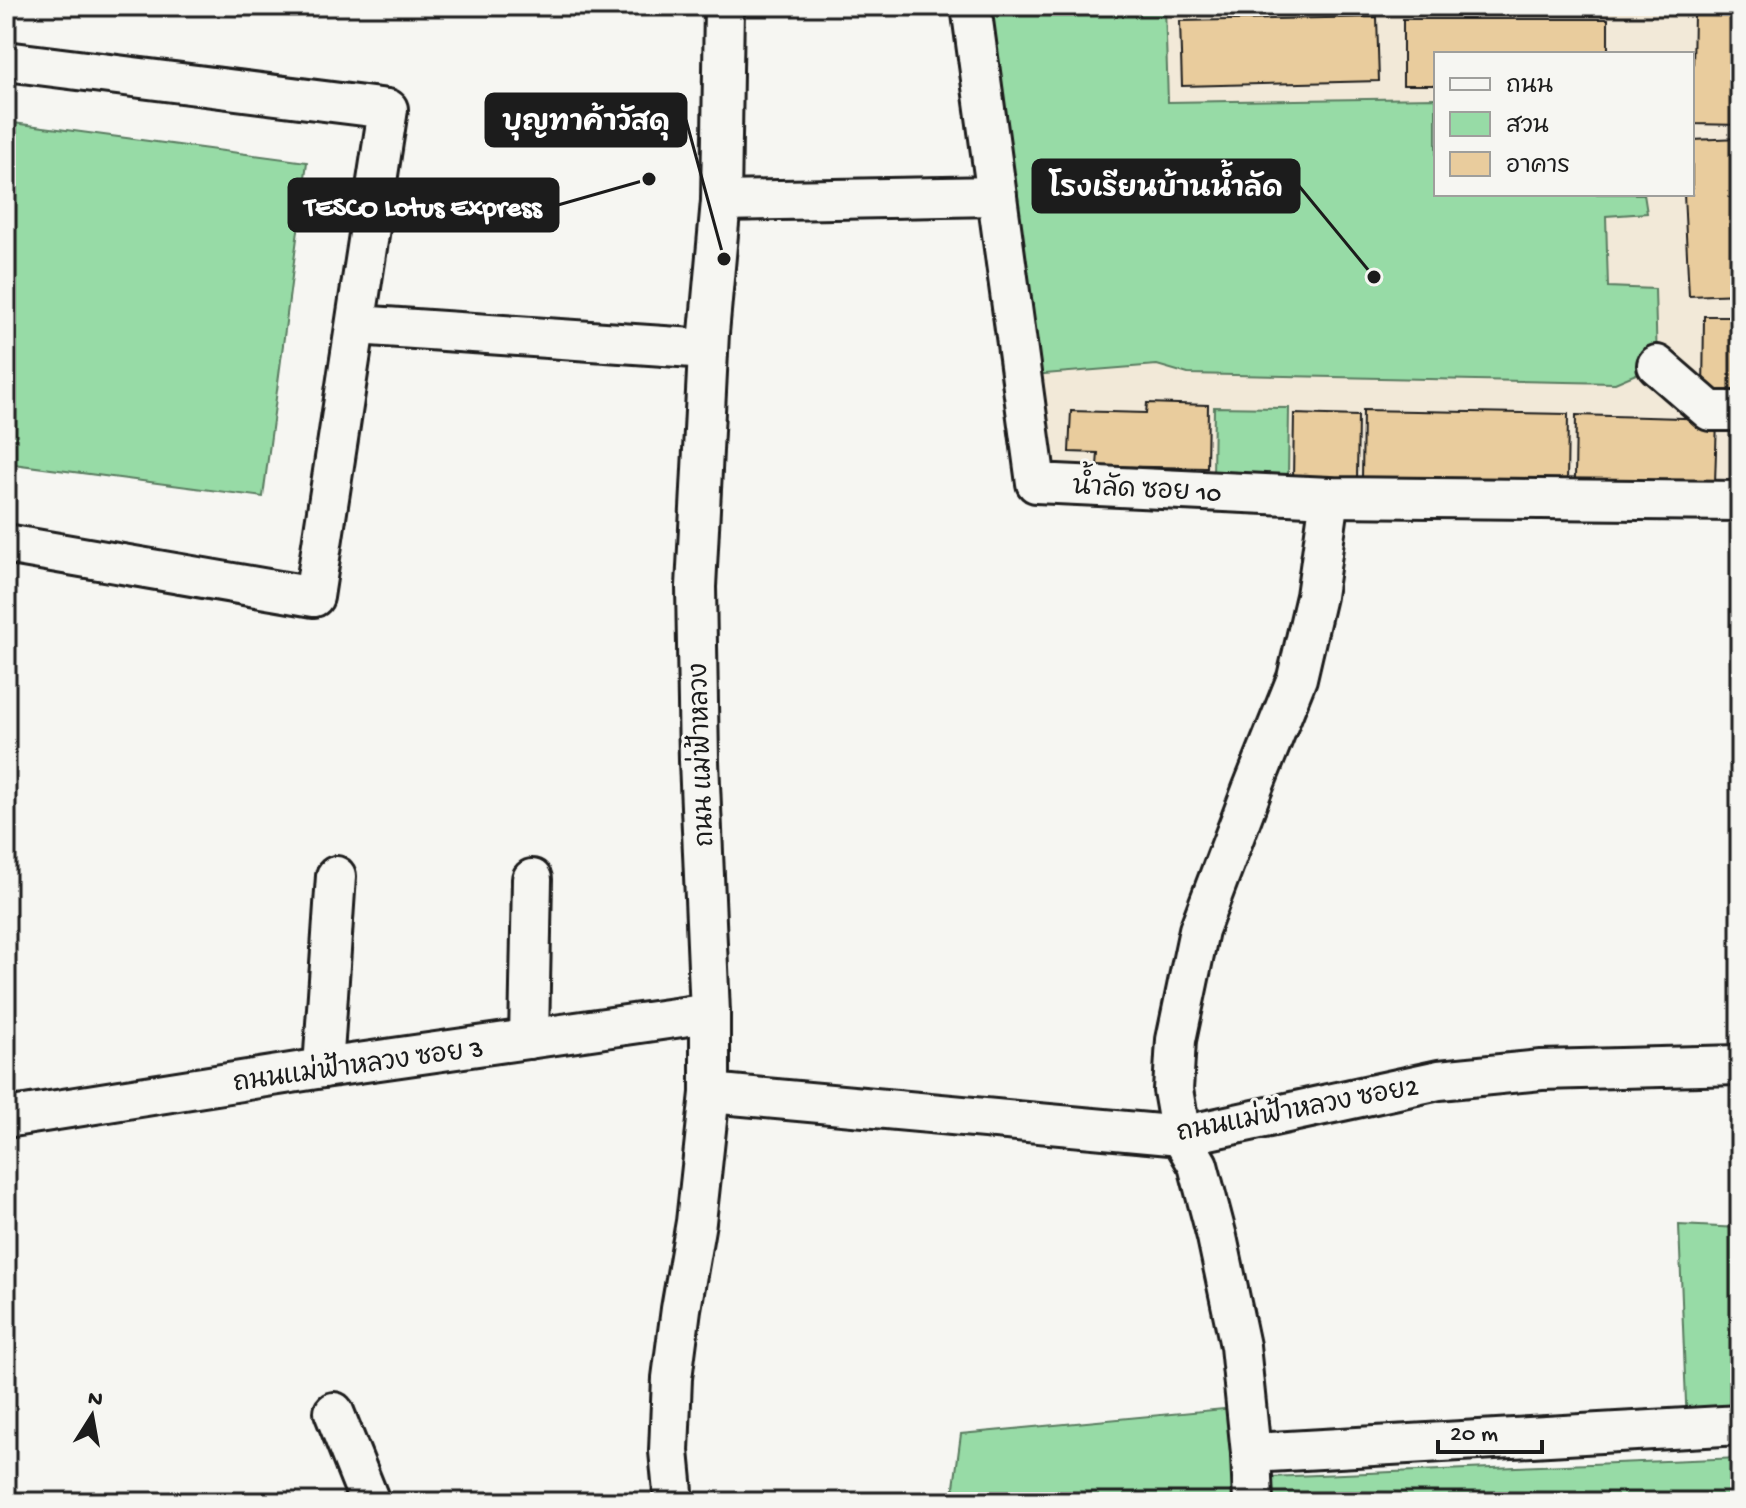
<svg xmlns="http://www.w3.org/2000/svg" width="1746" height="1508" viewBox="0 0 1746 1508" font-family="'Gochi Hand','Playpen Sans Thai',sans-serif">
  <rect width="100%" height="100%" fill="#f6f6f2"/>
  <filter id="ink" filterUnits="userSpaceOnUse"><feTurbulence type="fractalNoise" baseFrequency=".0125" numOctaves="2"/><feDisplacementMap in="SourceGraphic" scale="16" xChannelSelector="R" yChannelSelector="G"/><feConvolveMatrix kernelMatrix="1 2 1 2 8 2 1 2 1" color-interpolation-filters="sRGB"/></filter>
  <g filter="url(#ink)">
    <!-- built -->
    <path fill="#f2e9d8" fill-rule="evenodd" d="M971,6H1740V501L1036,483ZM1436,54H1692V194H1436Z"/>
    <!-- green -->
    <g fill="#97dba6" stroke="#5a7c61" stroke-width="2">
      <path d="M971,6H1165L1168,102L1436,98V194H1644L1647,213L1606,216L1608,287L1655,289L1657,365L1615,383L1188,374L1157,365L1020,376Z"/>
      <path d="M6,122L307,162L263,497L6,463Z"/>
      <path d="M1214,407L1289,408L1288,478H1213Z"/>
      <path d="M1679,1225L1740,1228V1425L1687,1428Z"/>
      <path d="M1234,1408L1242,1502H952L961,1434Z"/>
      <path d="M1740,1458V1502H1269V1477Z"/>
    </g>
    <!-- building -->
    <g fill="#e9cc9d" stroke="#1c1c1c" stroke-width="2">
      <path d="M1694,14L1740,15V125L1692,124Z"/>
      <path d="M1377,17L1379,81L1182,86L1180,21Z"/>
      <path d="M1403,19H1608V54H1436V85H1403Z"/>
      <path d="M1740,138V294L1689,296L1684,194H1692V140Z"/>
      <path d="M1704,316H1740V393H1703Z"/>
      <path d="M1147,403L1208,405L1207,468L1097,466L1098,453L1069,452L1071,411L1146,413Z"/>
      <path d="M1363,410L1568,414L1567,484L1362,480Z"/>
      <path d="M1294,414L1358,416L1357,480L1293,479Z"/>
      <path d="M1576,415L1717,419L1715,483L1575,479Z"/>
    </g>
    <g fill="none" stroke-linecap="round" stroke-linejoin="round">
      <!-- minor casing -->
      <g stroke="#1c1c1c" stroke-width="44">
        <g id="minor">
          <path d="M971,6L1036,483L1330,497L1740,501"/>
          <path d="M6,61L388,109L314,597L6,544"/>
          <path d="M721,201L997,196"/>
          <path d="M356,325L708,349"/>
          <path d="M1657,365L1710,411H1740"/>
          <path d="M529,1039L532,879"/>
          <path d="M323,1068L336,876"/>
          <path d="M710,1093L1181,1136L1439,1080L1541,1070L1740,1065"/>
          <path d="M6,1118L323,1068L710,1013"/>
          <path d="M334,1412L370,1502"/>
          <path d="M1251,1453L1740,1425"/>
          <path d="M674,1502L669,1451L672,1378L681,1309L696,1222L710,1093V1013L699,761L696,587L709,333L721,201L724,6"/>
          <path d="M1253,1502L1251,1453L1240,1346L1217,1237L1198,1165L1181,1136L1173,1090L1176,1040L1199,930L1252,790L1297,678L1316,596L1330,497"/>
        </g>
      </g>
      <!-- minor -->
      <use href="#minor" stroke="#f6f6f2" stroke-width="38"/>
    </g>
  </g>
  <g text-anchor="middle" stroke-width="6" stroke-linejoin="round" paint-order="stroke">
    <!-- street labels -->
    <g font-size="26" fill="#1c1c1c" stroke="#f6f6f2">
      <text transform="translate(1147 488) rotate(3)" y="9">น้ำลัด ซอย 10</text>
      <text transform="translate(700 755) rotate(-92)" y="9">ถนน แม่ฟ้าหลวง</text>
      <text transform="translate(358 1064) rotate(-8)" y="9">ถนนแม่ฟ้าหลวง ซอย 3</text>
      <text transform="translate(1297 1108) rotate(-11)" y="9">ถนนแม่ฟ้าหลวง ซอย2</text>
    </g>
  </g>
  <!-- callouts -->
  <path fill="none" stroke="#1c1c1c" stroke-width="3" d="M724 259L686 120M1374 277L1299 186M649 179L558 205"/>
  <g fill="#1c1c1c" stroke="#f6f6f2" stroke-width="3">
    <circle cx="724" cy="259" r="8"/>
    <circle cx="1374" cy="277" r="8"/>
    <circle cx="649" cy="179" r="8"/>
  </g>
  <g fill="#1c1c1c" stroke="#1c1c1c" stroke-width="3">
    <rect x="486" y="94" width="200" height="52" rx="8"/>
    <rect x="1033" y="160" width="266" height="52" rx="8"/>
    <rect x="289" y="179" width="269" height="52" rx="8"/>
  </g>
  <g font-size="28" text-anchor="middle" font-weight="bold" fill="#fff">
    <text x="586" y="130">บุญทาค้าวัสดุ</text>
    <text x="1166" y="196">โรงเรียนบ้านน้ำลัด</text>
    <text x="423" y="215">TESCO Lotus Express</text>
  </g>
  <!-- margin -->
  <rect width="1746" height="1508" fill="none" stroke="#f6f6f2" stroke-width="32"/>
  <rect x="16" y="16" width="1714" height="1476" fill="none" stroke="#1c1c1c" stroke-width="3" filter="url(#ink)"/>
  <!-- legend -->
  <rect x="1434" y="52" width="260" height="144" fill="#f6f6f2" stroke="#9f9f9c" stroke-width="2"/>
  <rect x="1450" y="78" width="40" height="12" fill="#f6f6f2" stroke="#9f9f9c" stroke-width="2"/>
  <text x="1506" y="92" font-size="24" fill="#1c1c1c">ถนน</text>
  <rect x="1450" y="112" width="40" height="24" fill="#97dba6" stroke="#9f9f9c" stroke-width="2"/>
  <text x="1506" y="132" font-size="24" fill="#1c1c1c">สวน</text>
  <rect x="1450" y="152" width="40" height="24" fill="#e9cc9d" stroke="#9f9f9c" stroke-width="2"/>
  <text x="1506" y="172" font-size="24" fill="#1c1c1c">อาคาร</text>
  <!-- north arrow -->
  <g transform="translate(92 1416) rotate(11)" stroke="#f6f6f2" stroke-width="6" paint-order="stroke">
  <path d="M0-6L14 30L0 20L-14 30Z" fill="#1c1c1c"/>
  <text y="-12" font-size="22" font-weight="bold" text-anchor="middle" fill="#1c1c1c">N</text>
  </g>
  <!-- scale -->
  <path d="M1438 1440v12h104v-12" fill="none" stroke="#1c1c1c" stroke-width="4"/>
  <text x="1450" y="1440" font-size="24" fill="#1c1c1c" stroke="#f6f6f2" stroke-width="6" paint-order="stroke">20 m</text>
</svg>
